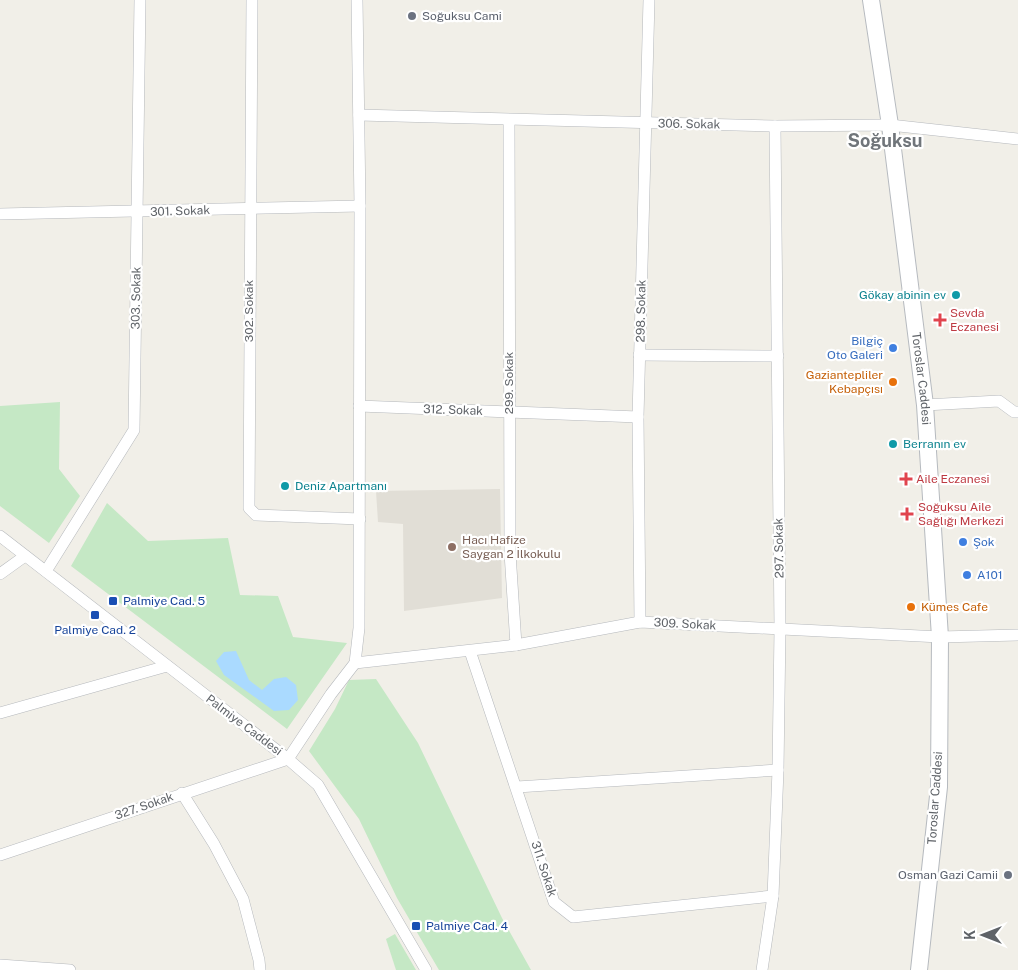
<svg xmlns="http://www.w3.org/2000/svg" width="1018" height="970" viewBox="0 0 1018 970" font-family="'Public Sans',sans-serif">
  <rect width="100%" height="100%" fill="#f1efe8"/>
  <!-- education -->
  <path fill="#e1ded6" d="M500,489L502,598L404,611L403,524L378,522L376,491Z"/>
  <!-- green -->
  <g fill="#c5e8c5">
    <path d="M60,402L59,469L80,496L49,543L0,506V406Z"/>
    <path d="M107,503L148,541L228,538L240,595L278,596L293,637L347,643L287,729L71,566Z"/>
    <path d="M376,679L418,743L502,918L531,970H439L397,898L359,819L309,751L335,709L349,680Z"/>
    <path d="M395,934L416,970H396L386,939Z"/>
  </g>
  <!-- water -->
  <path fill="#aadaff" d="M236,651L249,680L262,690L274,679L286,677L296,685L298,700L289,710L274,711L224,675L216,661L224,652Z"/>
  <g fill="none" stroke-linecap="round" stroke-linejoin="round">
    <!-- minor casing -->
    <g stroke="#b5b8bc" stroke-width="12">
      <g id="minor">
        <path d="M252,0L249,508L256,515L360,519"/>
        <path d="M359,115L775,126L890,125L1018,139"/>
        <path d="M509,121L510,553L516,645"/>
        <path d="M0,214L360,206"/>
        <path d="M639,355L778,356"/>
        <path d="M925,405L999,401L1014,412H1018"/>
        <path d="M359,406L638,417"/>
        <path d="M0,536L288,759L318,785L426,970"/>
        <path d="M46,571L134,430L140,0"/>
        <path d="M0,574L25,556"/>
        <path d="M640,622L638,417L649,0"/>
        <path d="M470,651L554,902L573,917L773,896"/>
        <path d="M355,663L516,645L640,622L940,637L1018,635"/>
        <path d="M0,713L167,666"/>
        <path d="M517,787L778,770"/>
        <path d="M182,793L214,844L243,899L259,960L260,970"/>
        <path d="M0,855L288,759L331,694L355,663L359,628L360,206L357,0"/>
        <path d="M0,965L70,970"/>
        <path d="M762,970L773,896L778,770L780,629L775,126"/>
      </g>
    </g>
    <!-- secondary casing -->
    <g stroke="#b6babf" stroke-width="18">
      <g id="secondary">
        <path id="s1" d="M871,0L890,125L925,405L940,637L939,787L919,970"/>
      </g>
    </g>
    <!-- minor -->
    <use href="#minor" stroke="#fff" stroke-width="11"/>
    <!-- secondary -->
    <use href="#secondary" stroke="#fff" stroke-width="16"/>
  </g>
  <!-- markers -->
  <g fill="#6b7280" stroke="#fff" stroke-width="2">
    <circle cx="412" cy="16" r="5"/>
    <circle cx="1008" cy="875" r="5"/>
  </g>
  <g fill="#0f9aa8" stroke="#fff" stroke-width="2">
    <circle cx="956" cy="295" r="5"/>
    <circle cx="893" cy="444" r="5"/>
    <circle cx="285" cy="486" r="5"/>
  </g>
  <g fill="#e0444e" stroke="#fff" stroke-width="2">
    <path d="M937.5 312.5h5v5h5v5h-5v5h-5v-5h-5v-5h5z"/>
    <path d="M903.5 471.5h5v5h5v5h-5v5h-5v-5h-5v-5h5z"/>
    <path d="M904.5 506.5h5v5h5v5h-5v5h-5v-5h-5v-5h5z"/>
  </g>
  <g fill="#3f7fe0" stroke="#fff" stroke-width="2">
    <circle cx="893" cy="348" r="5"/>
    <circle cx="963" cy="542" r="5"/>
    <circle cx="967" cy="575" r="5"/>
  </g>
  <g fill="#e8710a" stroke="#fff" stroke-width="2">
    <circle cx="893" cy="382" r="5"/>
    <circle cx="911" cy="607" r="5"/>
  </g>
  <circle fill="#8d6e63" stroke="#fff" stroke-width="2" cx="452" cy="547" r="5"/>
  <g fill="#1a4fb4" stroke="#fff" stroke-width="2">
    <rect x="108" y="596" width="10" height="10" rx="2.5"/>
    <rect x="90" y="610" width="10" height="10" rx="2.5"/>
    <rect x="411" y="921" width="10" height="10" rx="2.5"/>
  </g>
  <g text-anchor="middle" stroke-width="4.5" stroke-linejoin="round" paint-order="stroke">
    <!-- worship labels -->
    <g font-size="12" fill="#5b616d" stroke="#fff" text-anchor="start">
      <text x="422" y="20">Soğuksu Cami</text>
      <text x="998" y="879" text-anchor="end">Osman Gazi Camii</text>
    </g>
    <!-- street labels -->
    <g font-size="12" fill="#5f6368" stroke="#fff">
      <text transform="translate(689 124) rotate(1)" y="4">306. Sokak</text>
      <text transform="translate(180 211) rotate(-2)" y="4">301. Sokak</text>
      <text transform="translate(136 298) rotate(-89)" y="4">303. Sokak</text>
      <text transform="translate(249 311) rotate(-90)" y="4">302. Sokak</text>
      <text transform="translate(641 311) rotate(-89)" y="4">298. Sokak</text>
      <text dy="4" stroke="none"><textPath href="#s1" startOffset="382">Toroslar Caddesi</textPath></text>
      <text transform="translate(509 383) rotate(-90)" y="4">299. Sokak</text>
      <text transform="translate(453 410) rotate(2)" y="4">312. Sokak</text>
      <text transform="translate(779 548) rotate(-91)" y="4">297. Sokak</text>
      <text transform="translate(685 624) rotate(3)" y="4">309. Sokak</text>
      <text transform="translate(244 725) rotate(37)" y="4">Palmiye Caddesi</text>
      <text transform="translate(935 798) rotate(-86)" y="4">Toroslar Caddesi</text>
      <text transform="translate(144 806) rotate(-19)" y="4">327. Sokak</text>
      <text transform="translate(544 869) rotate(72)" y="4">311. Sokak</text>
    </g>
    <!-- culture labels -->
    <g font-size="12" fill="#0d838f" stroke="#fff" text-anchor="start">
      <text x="946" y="299" text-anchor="end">Gökay abinin ev</text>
      <text x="903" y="448">Berranın ev</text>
      <text x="295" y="490">Deniz Apartmanı</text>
    </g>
    <!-- health labels -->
    <g font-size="12" fill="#be3a42" stroke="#fff" text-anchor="start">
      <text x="950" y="317">Sevda<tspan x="950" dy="14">Eczanesi</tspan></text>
      <text x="916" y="483">Aile Eczanesi</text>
      <text x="918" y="511">Soğuksu Aile<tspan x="918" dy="14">Sağlığı Merkezi</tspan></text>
    </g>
    <!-- shop labels -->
    <g font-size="12" fill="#366cbe" stroke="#fff" text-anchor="start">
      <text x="883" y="345" text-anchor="end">Bilgiç<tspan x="883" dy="14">Oto Galeri</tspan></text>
      <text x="973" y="546">Şok</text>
      <text x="977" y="579">A101</text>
    </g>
    <!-- food labels -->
    <g font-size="12" fill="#c56008" stroke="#fff" text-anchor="end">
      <text x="883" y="379">Gaziantepliler<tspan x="883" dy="14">Kebapçısı</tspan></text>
      <text x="921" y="611" text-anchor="start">Kümes Cafe</text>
    </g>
    <!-- education labels -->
    <g font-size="12" fill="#785e54" stroke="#fff" text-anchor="start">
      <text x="462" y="544">Hacı Hafize<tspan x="462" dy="14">Saygan 2 İlkokulu</tspan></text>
    </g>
    <!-- transit labels -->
    <g font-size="12" fill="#164399" stroke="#fff" text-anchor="start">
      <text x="123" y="605">Palmiye Cad. 5</text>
      <text x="95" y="634" text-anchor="middle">Palmiye Cad. 2</text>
      <text x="426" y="930">Palmiye Cad. 4</text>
    </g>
    <!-- district labels -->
    <g font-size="18" font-weight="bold" fill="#70757a" stroke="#fff">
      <text x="885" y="147">Soğuksu</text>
    </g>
  </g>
  <!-- north arrow -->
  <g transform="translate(983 935) rotate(270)" stroke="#ffffff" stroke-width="4" paint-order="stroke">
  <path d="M0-4L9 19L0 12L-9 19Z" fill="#5f6368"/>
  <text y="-8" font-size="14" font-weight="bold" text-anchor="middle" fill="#5f6368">K</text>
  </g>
</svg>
